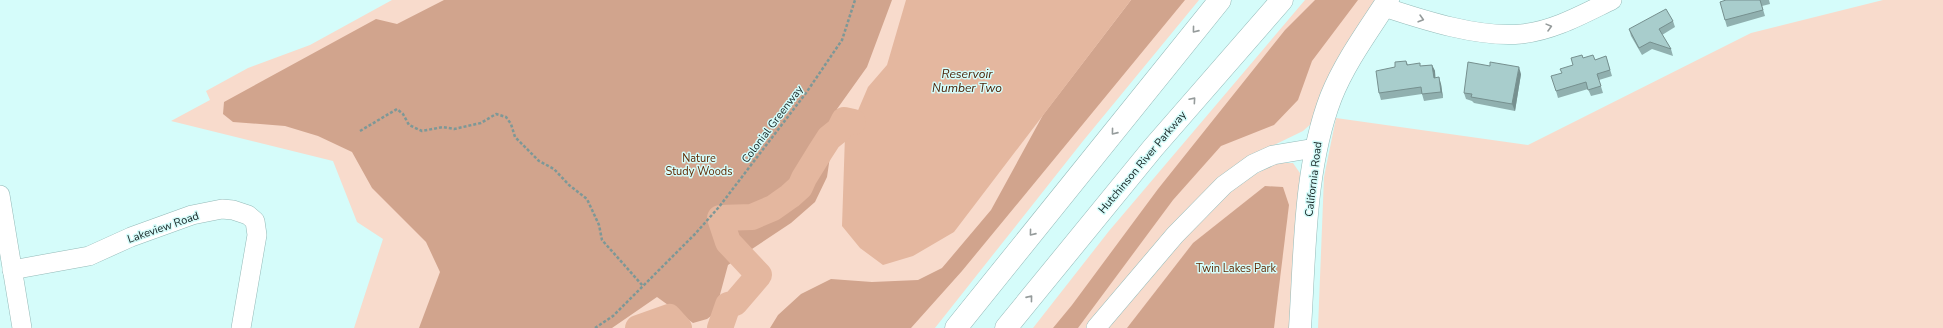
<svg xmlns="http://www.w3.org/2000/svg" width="1943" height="328" viewBox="0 0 1943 328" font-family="'Nunito Sans',sans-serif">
  <rect width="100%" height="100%" fill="#d5fcfa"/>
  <!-- green -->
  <g fill="#f8dbcc">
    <path d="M392,0H1199L1083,141L935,328H354L383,239L357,222L333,161L171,121L210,100L206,91L248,68L310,45Z"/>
    <path d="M1305,0H1379L1312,123L1303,131L1241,161L1213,184L1090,328H1033L1109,231Z"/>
    <path d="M1883,0H1943V328H1318L1324,177L1336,118L1528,145L1751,33Z"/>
    <path d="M1277,163H1293L1302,176L1291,328H1103L1209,211L1244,180Z"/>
  </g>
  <!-- forest -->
  <g fill="#d1a48d">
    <path d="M444,0H892L867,67L837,109L827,177L815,202L791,223L728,265L715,313L707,319L693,323L657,297L612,328H419L440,272L426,242L372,188L352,152L318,136L285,126L233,122L223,114L224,102L376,19L397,24Z"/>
    <path d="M1131,0H1185L962,271L911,328H770L778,315L801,294L831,279L872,282L918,280L942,268L991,210L1043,115Z"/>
    <path d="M1315,0H1358L1312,61L1298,100L1274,125L1221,146L1173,200L1078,328H1053L1072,305L1158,189L1285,30Z"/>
    <path d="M1265,186L1283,187L1289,205L1274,328H1127L1193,243Z"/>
  </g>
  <!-- water -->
  <path fill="#e4b79f" d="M906,0H1131L954,232L913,256L883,265L860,248L842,226L845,135L853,122L868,87L887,65Z"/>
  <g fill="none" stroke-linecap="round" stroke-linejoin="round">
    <!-- river -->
    <g stroke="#e4b79f" stroke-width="26">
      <path d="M638,328L669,317L679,328"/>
      <path d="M720,328L728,305L735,303L759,275L728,242L720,218L752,217L773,208L790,196L800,187L804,178L820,152L829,138L839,130L844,120L853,122"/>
    </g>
    <!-- minor casing -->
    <g stroke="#94bab8" stroke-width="20">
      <g id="minor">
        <path d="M1384,7C1423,20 1479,38 1521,34C1553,31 1583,14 1612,0"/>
        <path d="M0,195L22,328"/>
        <path d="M12,270L89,256L131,237L192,215L222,209L233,210L248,215L255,221L257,235L241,328"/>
        <path d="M1096,328L1175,235L1224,185L1253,164L1273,155L1315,148"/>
      </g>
    </g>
    <!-- major casing -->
    <g stroke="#94bab8" stroke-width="23">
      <path id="major" d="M1300,328C1305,253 1304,167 1331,97C1345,62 1368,31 1388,0"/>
    </g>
    <!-- highway casing -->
    <g stroke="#94bab8" stroke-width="23">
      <g id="highway">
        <path d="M956,328L1220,0"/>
        <path d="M1006,328L1153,148L1282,0"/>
      </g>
    </g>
    <!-- path -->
    <g stroke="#7d9897" stroke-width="2.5" stroke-dasharray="3 2" stroke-linecap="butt">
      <path d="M360,131L397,109L403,114L409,125L422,131L443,127L454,129L481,123L496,114L506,117L511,124L515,137L539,161L554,169L569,185L587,199L599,225L602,240L643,286"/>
      <path d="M595,328L613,316L695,234L719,207L806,93L842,40L855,0"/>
    </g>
    <!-- minor -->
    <use href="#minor" stroke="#fff" stroke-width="19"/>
    <!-- major -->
    <use href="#major" stroke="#fff" stroke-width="22"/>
    <!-- highway -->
    <use href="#highway" stroke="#fff" stroke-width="22"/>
  </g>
  <!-- wall -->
  <g fill="#90b0af">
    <path d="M1726,0H1769L1770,4L1762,6L1765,16L1727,27L1725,20Z"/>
    <path d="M1673,21L1675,27L1662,35L1671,49L1673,56L1652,49L1642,55L1631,36L1629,29Z"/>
    <path d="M1606,56L1612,76L1599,80L1603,93L1591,96L1588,89L1558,98L1556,91L1562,73L1583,58L1595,60Z"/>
    <path d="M1406,61L1408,65L1421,66L1432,65L1435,71V78L1441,84L1443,98L1424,101L1422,94L1381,100L1379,93L1395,67Z"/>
    <path d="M1521,74L1515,111L1474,103L1472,101L1466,99L1464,93Z"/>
  </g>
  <!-- shaded-wall -->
  <g fill="#76908f">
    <path d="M1432,65L1435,71L1436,84L1434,78Z"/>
    <path d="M1519,67L1521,74L1515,111L1512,104Z"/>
    <path d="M1439,77L1441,84L1443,98L1441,92Z"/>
  </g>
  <!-- building -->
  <g fill="#a8cdcc" stroke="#76908f">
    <path d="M1726,0H1760L1763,10L1725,20L1720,2Z"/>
    <path d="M1666,9L1673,21L1659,29L1671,49L1650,42L1639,48L1629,29Z"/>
    <path d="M1582,55L1583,58L1593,55L1595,60L1606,56L1610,70L1597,74L1601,86L1588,90L1586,82L1556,91L1551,76L1562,73L1560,69L1573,65L1571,58Z"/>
    <path d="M1406,61L1407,65L1420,63V66L1432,65L1434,78L1439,77L1441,92L1422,94L1421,87L1379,93L1376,71L1395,67V62Z"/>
    <path d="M1468,62L1490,66V62L1519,67L1512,104L1471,97L1472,94L1464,93Z"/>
  </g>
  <!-- one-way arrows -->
  <defs><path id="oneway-chevron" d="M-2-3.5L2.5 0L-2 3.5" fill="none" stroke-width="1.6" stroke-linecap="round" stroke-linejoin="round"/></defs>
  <g stroke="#959b9b">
    <use href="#oneway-chevron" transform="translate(1421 19) rotate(16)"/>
    <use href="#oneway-chevron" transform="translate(1549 27) rotate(-15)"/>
    <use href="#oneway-chevron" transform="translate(1195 30) rotate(129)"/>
    <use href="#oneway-chevron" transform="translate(1193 100) rotate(-49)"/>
    <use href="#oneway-chevron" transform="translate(1114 132) rotate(129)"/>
    <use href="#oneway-chevron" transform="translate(1032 233) rotate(129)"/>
    <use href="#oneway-chevron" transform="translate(1030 298) rotate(-51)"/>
  </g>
  <g text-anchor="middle" stroke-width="3" stroke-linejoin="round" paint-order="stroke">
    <!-- street labels -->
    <g font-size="11" fill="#132121" stroke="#d5fcfa">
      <text transform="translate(772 124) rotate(-53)" y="4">Colonial Greenway</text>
      <text transform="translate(1142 162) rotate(-50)" y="4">Hutchinson River Parkway</text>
      <text transform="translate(1313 179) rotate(-83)" y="4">California Road</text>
      <text transform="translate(163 227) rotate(-19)" y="4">Lakeview Road</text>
    </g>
    <!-- park labels -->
    <g font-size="11" fill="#612a04" stroke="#d5fcfa">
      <text x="699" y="162">Nature<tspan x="699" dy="13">Study Woods</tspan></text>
      <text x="1236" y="272">Twin Lakes Park</text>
    </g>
    <!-- water labels -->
    <g font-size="12" font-style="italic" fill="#4c2207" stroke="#d5fcfa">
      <text x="967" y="78">Reservoir<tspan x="967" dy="14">Number Two</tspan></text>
    </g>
  </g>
</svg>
